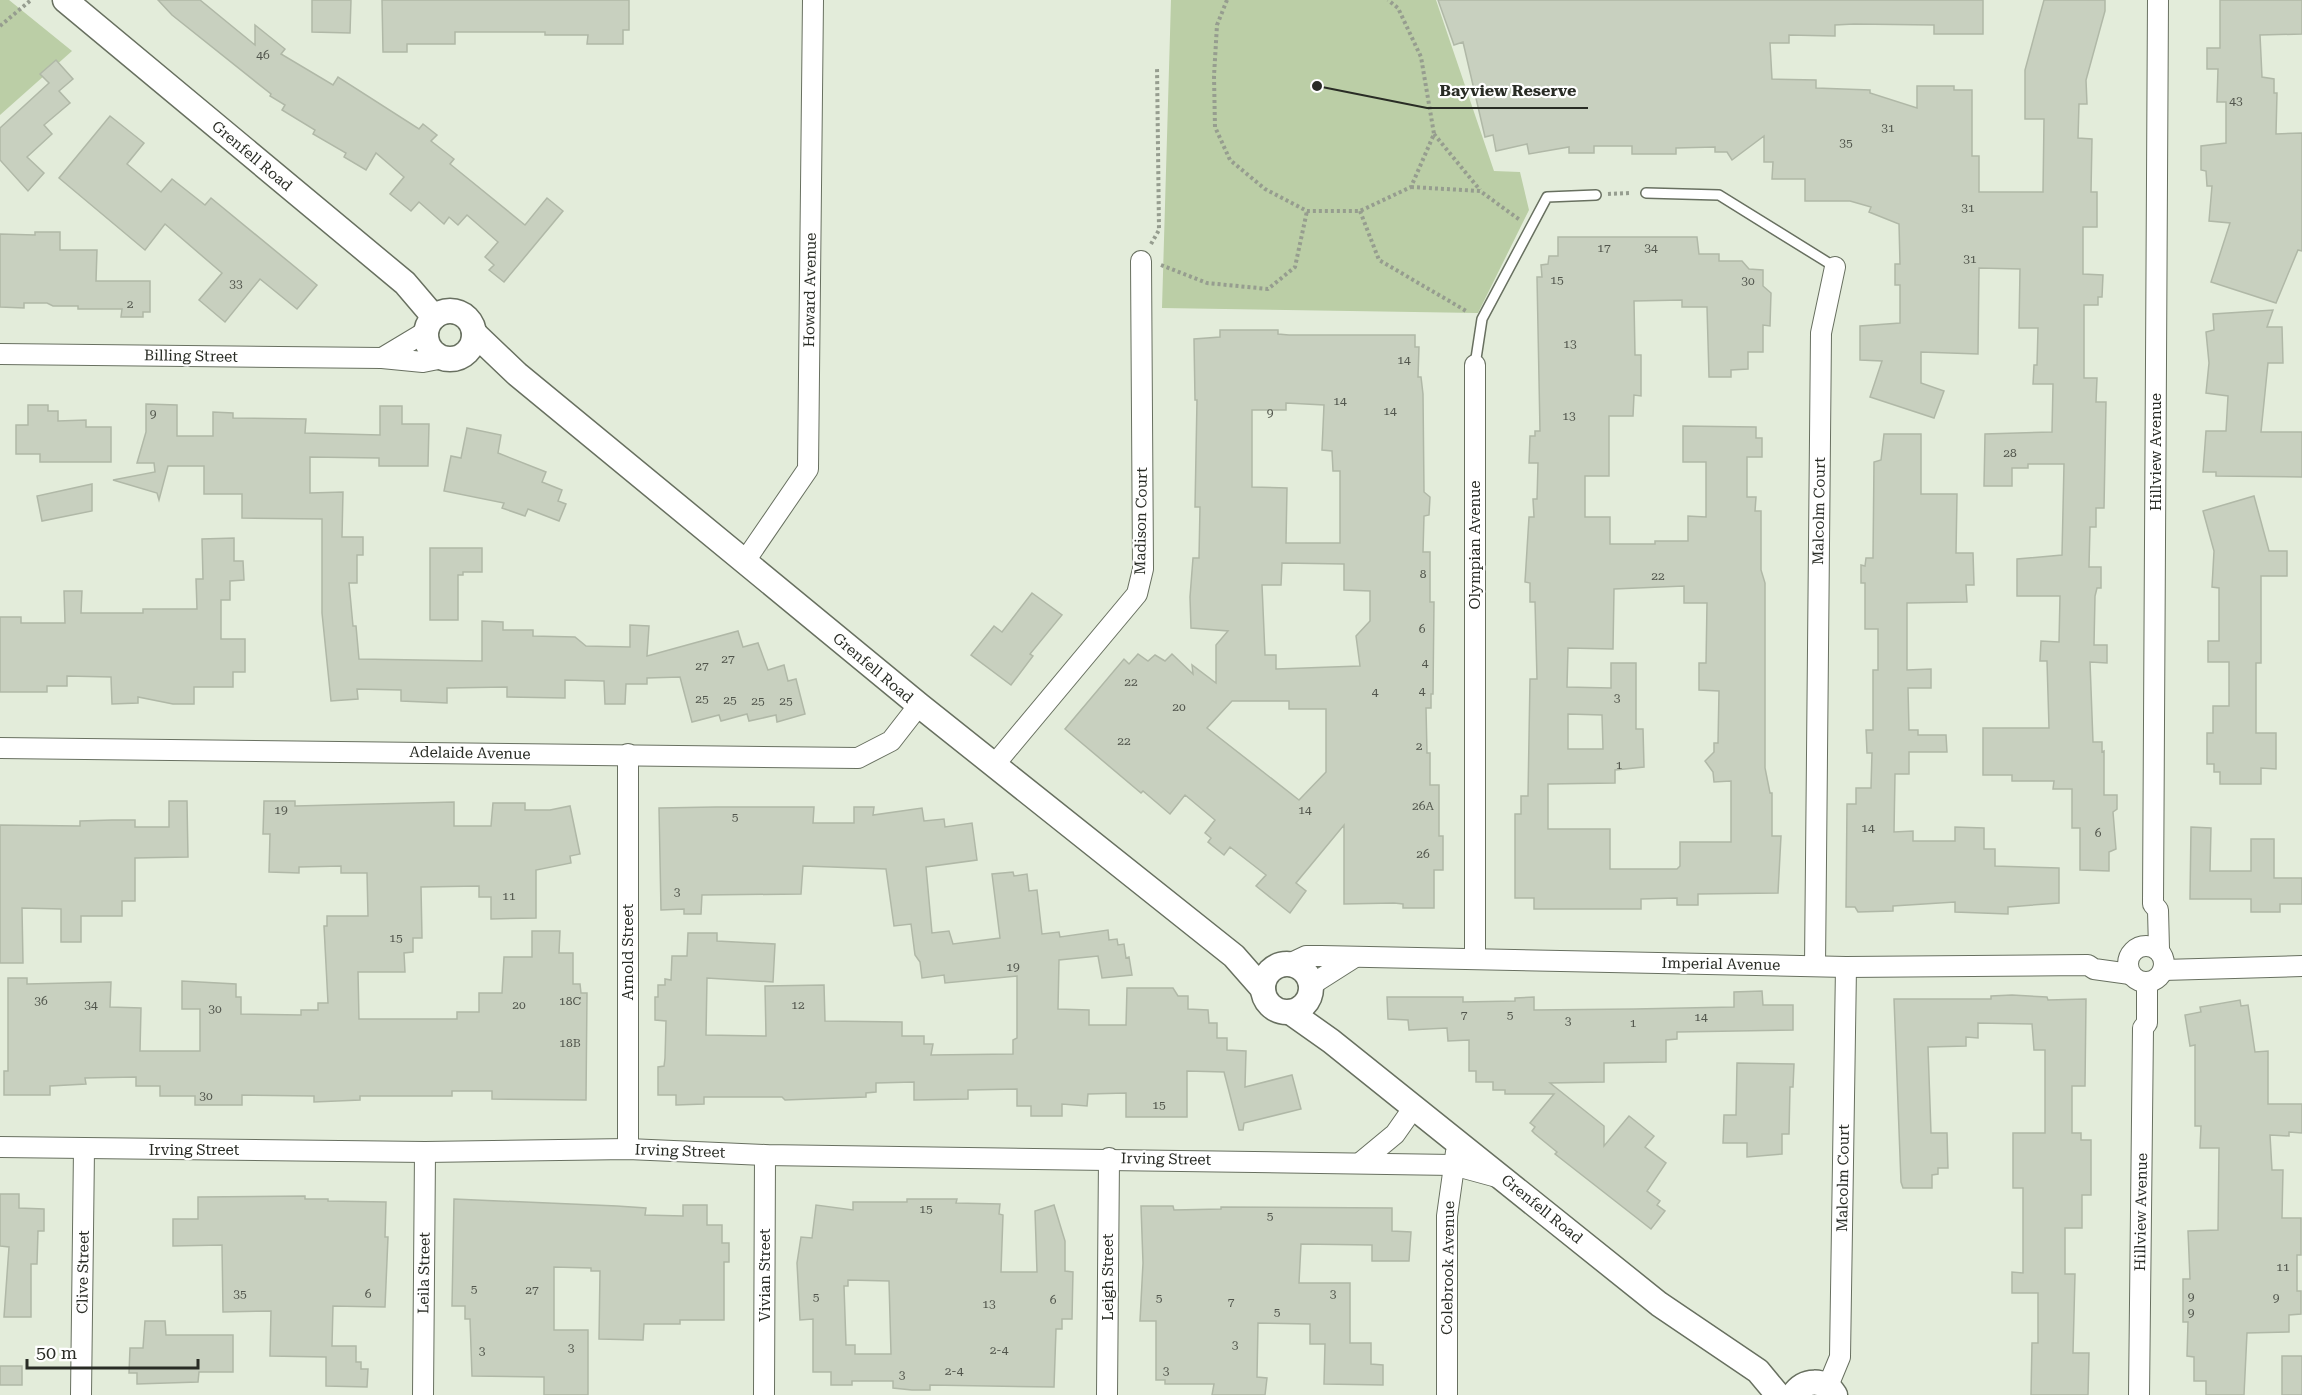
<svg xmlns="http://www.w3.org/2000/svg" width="2302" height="1395" viewBox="0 0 2302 1395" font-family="'Roboto Serif',serif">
  <rect width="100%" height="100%" fill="#e3ecda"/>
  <!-- green -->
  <g fill="#bbcea6">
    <path d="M0,0H9L72,51L0,115Z"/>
    <path d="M1171,0H1436L1494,171L1520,172L1529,210L1478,313L1162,308Z"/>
  </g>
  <!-- building -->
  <g fill="#c8d0bf" stroke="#b0b8a7" stroke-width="1.5" fill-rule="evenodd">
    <path d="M158,0H200L255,45V25L285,49L281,54L333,85L338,77L419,129L423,124L437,135L431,141L454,159L450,164L525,225L547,198L563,211L504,282L489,270L494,265L485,257L498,242L467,215L458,225L449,217L444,224L419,202L411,211L390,194L404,177L376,153L366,170L344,157L346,153L313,134L315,130L282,110L285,105L270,96L271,94L172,15Z"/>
    <path d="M312,0H351L350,33L312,32Z"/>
    <path d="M382,0H629V30H623V44H587L588,35H545V32H455V44H407V52H383Z"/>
    <path d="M1438,0H1983V34H1934V25L1854,24L1835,25V36L1789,35V43H1770L1772,79L1816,80V88L1870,90V93L1917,108V86H1954V90H1972V156H1979V192H2043L2044,119H2025V70L2044,0H2105V11L2086,80L2087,104H2079L2078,138L2092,139L2091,192H2097V227H2083V274L2103,275L2102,297H2098V305H2084V378H2097L2096,402H2106L2104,508H2096V527H2090L2089,567H2101V588H2097L2095,596L2094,645H2107V663L2090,662L2093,742H2102V752L2104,751V795H2117V809L2113,812L2116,849L2109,852V871L2080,870V828H2072V789H2053L2054,781H2012V775H1983V728H2049L2047,661H2040L2041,641L2059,642L2060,596H2017V559L2062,555L2064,464H2028V468H2012V486H1984L1985,434L2052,432L2053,384H2033L2034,365H2037L2038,328H2019L2020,269L1979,268L1978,354L1921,352V383L1944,391L1934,418L1870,397L1882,361L1860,360V326L1900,323V285H1895V264H1900L1899,224L1869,212L1871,207L1850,201H1805V179H1772L1773,162H1764V136L1732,160L1727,152H1715V147L1676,148V154H1632V146H1594V153H1569V147L1529,154L1527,144L1496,151L1493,135L1485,137L1463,42L1454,45Z"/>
    <path d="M2220,0H2302V34L2260,35L2262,77L2274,79V93H2277L2276,134L2302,133V251L2298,250L2276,303L2211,282L2230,223L2209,221L2212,186H2207L2206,171L2201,170V146L2226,143V102H2217L2218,69H2207V48H2220Z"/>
    <path d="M56,60L73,79L59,91L70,103L44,125L52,134L27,157L44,173L28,191L0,160V128L49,83L40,74Z"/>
    <path d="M110,116L144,143L127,164L161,192L172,179L205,205L211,198L317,285L297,309L260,279L225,322L199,300L222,273L165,224L145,250L59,178Z"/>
    <path d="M35,232H60V250H97L96,281H150V312H143V317H121L122,309H78V306H53L47,303H24V308L0,307V234L35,235Z"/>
    <path d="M1558,237H1697L1699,254H1719V261H1742L1749,269L1763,270V286L1771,293L1770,326L1763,325V352H1748V369L1731,370V377H1709L1707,307H1682V300L1634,301L1635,355H1641V396L1634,395L1633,416H1609V476H1585V517H1610V544H1655V541H1688V516L1706,517V462H1683V426L1756,427V438H1762V457H1747V497H1756L1755,511H1761V570L1765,583V768L1770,793H1772V836H1781L1778,893L1698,894V905H1677V898L1641,899V909H1534V898H1515V814H1521V796H1528L1530,679H1537L1535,602H1530V583L1525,582L1529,517H1534L1533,499H1537L1538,463H1529L1530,436H1535V431H1540L1537,277H1542L1541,265L1548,264L1549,256H1558ZM1684,586V603H1707L1706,663H1699V690L1719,691L1718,743H1714V752L1705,761L1713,772L1714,782L1731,781V842H1680V866L1677,869H1610V829H1548V784L1615,783V770L1644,767L1643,729H1636V663H1611V688L1567,687L1568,648L1613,649L1614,589ZM1568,714L1602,715L1603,749H1568Z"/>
    <path d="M2273,310L2267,327H2282L2283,363H2268L2261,432H2302V477L2216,476V472H2203L2206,431H2226L2228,396L2206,393L2209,363L2206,332L2214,330L2213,314Z"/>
    <path d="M1220,330H1278V334L1289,335H1415V347H1419L1418,377H1421L1423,394L1424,492L1430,497L1429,515L1424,516L1423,552H1430V602H1434L1433,694H1431V708H1426L1427,753H1430V785H1439V836H1443V870H1434V908H1403V904L1394,903L1344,904V825L1296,883L1306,891L1290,913L1256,886L1266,875L1230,847L1224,855L1208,842L1211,838L1205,833L1215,820L1185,795L1170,814L1143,791L1141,793L1065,729L1124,659L1129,664L1138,654L1148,661L1155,655L1165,661L1172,654L1193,674L1192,665L1216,683V645L1228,631L1191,628L1190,597L1193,558H1199L1200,507H1195L1197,400H1195L1194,339L1220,337ZM1286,403L1324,405L1322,450L1332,451L1333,471H1340V543H1286L1287,488L1252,487V410H1286ZM1282,563L1344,564V590L1370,591V621L1356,636L1360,666L1276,669V655H1265L1262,585H1281ZM1232,701H1289V709H1326V772L1299,800L1207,728Z"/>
    <path d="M146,404L177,405V436H213V412L233,413V418L306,419L305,433L380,435V406H402V424H429L428,466H379V458L310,457V493L343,492L342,537H363V555H357V583H349L353,626H356L359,659L482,661V621L503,622V630H533V636L575,637L586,646L630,647V625L649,626L647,656L738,631L743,647L758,643L768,670L784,665L788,681L796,679L805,714L777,722L776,715L749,721L747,714L721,721L719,715L692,722L680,677L647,678V684H626L625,704H605L604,681L565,680V698L507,697V687L447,688V703L401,701V690L357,689L358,699L331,701L322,613V519L242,518V494H204V466H168L159,500L157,493L113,480L155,472L154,463H137L146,432Z"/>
    <path d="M28,405H48V411H58V421L86,420V427H111V462H40V454H16V425H28Z"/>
    <path d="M467,428L501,435L498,453L546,472L542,482L562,490L558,501L566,504L559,521L528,509L525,516L502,508L504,503L444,491L451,456L461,458Z"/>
    <path d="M1884,434H1921V494H1957L1956,553H1973L1974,585H1966L1967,602L1907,603V670L1931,669V688H1908L1909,730H1918V735H1946L1947,752H1909V774H1895L1894,832L1913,831V841H1955V827L1984,828V849H1995V866L2059,868V903L2008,907V914L1955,912V902L1893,906V911L1858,912L1855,907H1846L1847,804H1856V788H1871L1872,753H1867L1866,730H1873V670H1878V629H1865V583H1861V565L1865,566L1866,558H1873L1874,462L1881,460Z"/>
    <path d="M92,484V511L42,521L37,496Z"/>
    <path d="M2254,496L2269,551H2287V576H2261V663H2256V733H2276V769L2261,768V784H2220V772H2214V764H2207V733H2213V706H2229V662H2208V641H2219V588L2212,587L2214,551L2203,511Z"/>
    <path d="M234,538V561H243L244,580L230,581V600H221V639H245V672H233V687H194V704H173L138,697V703L112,704L111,677L67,676V686H47V692H0V617H21V623H65L64,591H82L81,613H143V609H197L196,579H203L202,539Z"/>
    <path d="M430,548H482V572H463V575H458V620H430Z"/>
    <path d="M1032,593L1062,615L1030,654L1033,656L1011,685L971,655L994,626L1002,632Z"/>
    <path d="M169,801H187L188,857L135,858V901H122V916H81V942H61V909L22,908L23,963H0V825L80,826V821L112,820H135V827H169Z"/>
    <path d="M264,801H295V806L454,802V826H491L493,803H525V810H550L570,806L580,854L570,856L571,863L536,870V918L491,919V897H479V886L421,887L422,938H413V952L404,953L405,972H358L359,1019H457V1012H479V993H502L504,957H532V931H560L559,953H573V984H580L581,993H587L586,1100L492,1099V1091H452V1096H360V1100L314,1102V1096L242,1095V1105H195V1096H160V1086H136V1077L85,1078L86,1084L50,1086V1095H4V1071H8V978H27V984L111,982L110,1007L141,1008L140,1051H200V1009H182V981L236,984V997H241V1014L301,1015V1010H318V1003H328L324,926H327V916H368L367,873H341V866L299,867V873L269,872L270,834H263Z"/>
    <path d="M716,807H814L813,823H854V807H874L873,815L922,808L924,821L944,819L945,827L972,823L977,860L926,867L932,933L949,931L953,944L1000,938L992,874L1013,872L1014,876L1027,874L1029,891L1037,890L1042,934L1059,932L1060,937L1108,930L1109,940L1117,939L1118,945L1124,944L1126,958L1129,957L1132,975L1102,978L1098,956L1059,960L1058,1009L1089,1010V1025H1126L1127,988H1173L1178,996H1188V1009L1208,1010L1209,1023H1217V1038H1227V1050L1246,1051L1245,1087L1292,1075L1301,1109L1244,1123L1243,1130H1239L1224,1072L1187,1071V1117H1126V1093L1088,1094L1087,1106L1062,1104V1116H1031V1106H1017V1089L968,1090V1099L914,1100V1082L876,1083V1092L866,1093V1097L785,1100L782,1097H704V1104L676,1105V1095H658V1067L664,1066L665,1058L666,1021L655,1020V997H658V985H665V979L671,980L672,956H687L688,933H717V941L775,944L773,982L707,978L706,1035L766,1036L765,986L824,985L825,1021L902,1022V1036H924V1044H933L931,1055L1013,1054V1040L1017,1038V976L945,983L944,975L922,978L920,962L915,955L911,924L894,926L886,869L803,866L801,894L702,895L701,914H684V909L661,910L659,808Z"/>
    <path d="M2191,827L2211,828L2210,871H2251V839H2274V878H2302V904H2280V912H2251V899H2190Z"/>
    <path d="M1762,991L1763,1005H1793V1030L1677,1032V1039L1666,1040V1062L1604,1063V1082L1550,1083L1604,1126V1146L1629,1116L1654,1136L1645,1147L1666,1163L1647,1191L1660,1201L1657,1205L1665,1211L1651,1229L1555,1154L1557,1152L1535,1134L1532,1131L1535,1127L1530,1123L1554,1094H1505V1090H1493V1082H1476V1071H1469V1040L1448,1041L1447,1028L1409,1030L1408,1020L1388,1019L1387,997H1463V1002L1515,1001V998L1534,997V1010L1634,1009L1734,1007V992Z"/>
    <path d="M2012,995L2047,997L2048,1000L2086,999L2085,1086H2072V1133H2081V1140H2091V1195H2082V1228H2065V1274H2075L2073,1353H2089L2088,1395H2031L2032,1343H2038V1293H2012V1272L2023,1273V1188H2013V1133H2045V1050H2034L2032,1024L1978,1023V1038L1966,1037V1046L1928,1047L1931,1133H1947L1948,1168H1938V1174L1932,1175V1188H1903L1901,1182L1894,999H1991V996Z"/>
    <path d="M2240,1000L2241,1006L2248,1005L2255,1052L2268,1051V1104H2302V1133L2289,1132V1136L2270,1135L2272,1170H2283L2282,1218H2301V1255H2297V1291H2301V1314L2289,1315V1332L2247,1333L2244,1395H2206V1381H2194V1357L2187,1356L2188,1322H2183V1279H2190L2188,1231L2218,1230L2219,1148H2200L2201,1126H2195V1045L2190,1046L2185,1015L2201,1012L2200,1007Z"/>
    <path d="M1737,1063L1794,1064L1793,1087H1790L1789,1134H1782V1154L1747,1157V1143H1723L1724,1115H1736Z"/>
    <path d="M0,1194H19V1208L44,1209V1231H38L37,1264H31V1317H4L9,1247L0,1246Z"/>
    <path d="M305,1196V1199H328V1201L386,1202L385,1237H388L385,1307L333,1306L332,1346H356V1362H361V1369H368L367,1387L326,1386V1357L270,1356L271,1311L223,1312L222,1245L173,1246V1219H198V1197Z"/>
    <path d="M454,1199L617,1206L646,1208L645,1215L683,1216V1205H707V1225H722V1243H729V1262H724V1320H680V1324H644L643,1340L599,1339L600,1271H591V1268L554,1267V1330H588V1395H544V1377L472,1376L470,1319H465V1306H452Z"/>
    <path d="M907,1199H957L956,1203L1000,1204L999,1214L1003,1215L1001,1272H1037L1035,1211L1054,1205L1065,1241V1271L1073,1272L1072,1319H1062V1329H1056L1054,1387L930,1385V1390H912L893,1388V1381H852V1385H831V1372H813V1319L800,1320L797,1263L801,1237L812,1238L816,1205L853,1210V1202H907ZM848,1280L889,1281L891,1354H855V1345H846L844,1286H848Z"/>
    <path d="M1141,1206H1173L1174,1210L1221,1209V1207L1392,1208V1231L1411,1232L1409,1261H1372V1245L1301,1244L1299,1283H1350V1343H1371V1364L1383,1365V1385L1324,1384L1325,1344H1310V1324L1258,1323L1257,1377L1267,1378L1265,1395H1212L1214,1384H1165V1380H1156V1321H1140L1143,1263Z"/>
    <path d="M145,1321H165L166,1335H233V1372H199L198,1382L137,1384V1373H129L130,1348H143Z"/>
    <rect x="2282" y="1356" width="20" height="39"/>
    <rect x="0" y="1366" width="22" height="19"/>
  </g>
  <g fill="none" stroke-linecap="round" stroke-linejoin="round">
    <!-- service casing -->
    <g stroke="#687060" stroke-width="12">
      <g id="service">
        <path d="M1646,193L1719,195L1835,267"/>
        <path d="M1475,365L1482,319L1547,197L1596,195"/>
      </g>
    </g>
    <!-- minor casing -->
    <g stroke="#687060" stroke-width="22">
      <g id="minor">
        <path d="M2158,0L2153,904L2158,910L2159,949"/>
        <path d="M0,354L382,358L423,362L443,358"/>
        <path d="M382,358L427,331"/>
        <path d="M1475,365V958"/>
        <path d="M745,561L808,469L813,0"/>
        <path d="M0,748L858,758L891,741L919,705"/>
        <path d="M628,754V1149"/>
        <path d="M995,764L1137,594L1143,569L1141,261"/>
        <circle cx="2146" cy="964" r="18"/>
        <path d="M1287,965L1306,956H1321L1846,967L2088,965L2094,969L2130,974"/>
        <path d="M1815,966L1821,333L1835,267"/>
        <path d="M2163,970L2302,966"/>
        <path d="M1311,985L1355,957"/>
        <path d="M0,1147L425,1152L628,1149L765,1155L1453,1165L1497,1177"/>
        <path d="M1360,1163L1395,1134L1414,1107"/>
        <path d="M1828,1386L1840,1357L1846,967"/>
        <path d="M81,1395L84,1149"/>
        <path d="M423,1395L425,1152"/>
        <path d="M764,1395L765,1155"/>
        <path d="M1107,1395L1109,1158"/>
        <path d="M1447,1395V1216L1456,1152"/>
        <path d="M2139,1395L2143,1028L2147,1023V982"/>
      </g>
    </g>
    <!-- tertiary casing -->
    <g stroke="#687060" stroke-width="27">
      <g id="tertiary">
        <path d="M65,0L405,283L434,317"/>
        <circle cx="450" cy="335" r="24"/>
        <path d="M474,333L517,374L919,705L1234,956L1263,989"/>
        <circle cx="1287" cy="988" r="24"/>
        <path d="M1290,1012L1331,1041L1659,1304L1758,1371L1778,1395"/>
        <path d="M1793,1395C1804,1379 1824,1378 1835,1395"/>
      </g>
    </g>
    <!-- path -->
    <g stroke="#969d8f" stroke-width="4" stroke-dasharray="3 3" stroke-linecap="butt">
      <path d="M1227,0L1217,25L1214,76L1215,127L1230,160L1265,189L1307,211H1360L1411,187L1434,134L1421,57L1398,8L1388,0"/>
      <path d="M0,26L31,0"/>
      <path d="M1434,134L1480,190"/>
      <path d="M1411,187L1480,191L1520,220"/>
      <path d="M1608,194L1631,193"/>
      <path d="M1360,211L1379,260L1468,312"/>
      <path d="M1151,244L1159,230L1157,67"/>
      <path d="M1161,265L1207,283L1268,289L1295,267L1307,211"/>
    </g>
    <!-- service -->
    <use href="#service" stroke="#fff" stroke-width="9"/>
    <!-- minor -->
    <use href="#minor" stroke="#fff" stroke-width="20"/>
    <!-- tertiary -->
    <use href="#tertiary" stroke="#fff" stroke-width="24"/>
  </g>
  <g text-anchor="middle" stroke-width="4.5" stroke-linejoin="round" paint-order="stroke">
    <!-- number labels -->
    <g font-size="12" fill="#51554c">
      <text x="263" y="59">46</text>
      <text x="2236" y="105">43</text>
      <text x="1888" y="132">31</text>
      <text x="1846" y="147">35</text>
      <text x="1968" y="212">31</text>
      <text x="1604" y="252">17</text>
      <text x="1651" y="252">34</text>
      <text x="1970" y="263">31</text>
      <text x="1557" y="284">15</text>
      <text x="1748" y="285">30</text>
      <text x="236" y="288">33</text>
      <text x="130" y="308">2</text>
      <text x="1570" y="348">13</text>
      <text x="1404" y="364">14</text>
      <text x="1340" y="405">14</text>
      <text x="1390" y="415">14</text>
      <text x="1270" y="417">9</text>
      <text x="153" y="418">9</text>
      <text x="1569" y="420">13</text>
      <text x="2010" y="457">28</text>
      <text x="1423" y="578">8</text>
      <text x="1658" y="580">22</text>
      <text x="1422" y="633">6</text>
      <text x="728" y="663">27</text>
      <text x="1425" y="667">4</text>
      <text x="702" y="670">27</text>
      <text x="1131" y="686">22</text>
      <text x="1422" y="695">4</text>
      <text x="1375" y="696">4</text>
      <text x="1617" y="702">3</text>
      <text x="702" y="703">25</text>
      <text x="730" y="704">25</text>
      <text x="758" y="705">25</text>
      <text x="786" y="705">25</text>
      <text x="1179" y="711">20</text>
      <text x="1124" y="745">22</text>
      <text x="1419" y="750">2</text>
      <text x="1619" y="769">1</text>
      <text x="1423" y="810">26A</text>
      <text x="281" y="814">19</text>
      <text x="1305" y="814">14</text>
      <text x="735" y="821">5</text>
      <text x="1868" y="832">14</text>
      <text x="2098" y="837">6</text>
      <text x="1423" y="858">26</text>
      <text x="677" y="896">3</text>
      <text x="509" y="900">11</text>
      <text x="396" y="942">15</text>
      <text x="1013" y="971">19</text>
      <text x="41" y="1005">36</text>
      <text x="570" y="1005">18C</text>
      <text x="91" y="1009">34</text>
      <text x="519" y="1009">20</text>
      <text x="798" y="1009">12</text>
      <text x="215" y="1013">30</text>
      <text x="1464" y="1019">7</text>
      <text x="1510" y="1019">5</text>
      <text x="1701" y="1021">14</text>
      <text x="1568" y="1025">3</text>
      <text x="1633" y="1027">1</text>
      <text x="570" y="1047">18B</text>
      <text x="206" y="1100">30</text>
      <text x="1159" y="1109">15</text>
      <text x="926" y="1213">15</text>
      <text x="1270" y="1220">5</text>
      <text x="2283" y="1271">11</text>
      <text x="474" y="1293">5</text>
      <text x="532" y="1294">27</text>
      <text x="240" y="1298">35</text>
      <text x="368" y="1298">6</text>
      <text x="1333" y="1298">3</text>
      <text x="816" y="1301">5</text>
      <text x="2191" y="1301">9</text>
      <text x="1159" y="1302">5</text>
      <text x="2276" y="1302">9</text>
      <text x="1053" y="1304">6</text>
      <text x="1231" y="1306">7</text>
      <text x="989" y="1308">13</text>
      <text x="1277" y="1316">5</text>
      <text x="2191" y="1317">9</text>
      <text x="1235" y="1349">3</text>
      <text x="571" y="1352">3</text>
      <text x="999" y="1354">2-4</text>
      <text x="482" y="1355">3</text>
      <text x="954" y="1375">2-4</text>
      <text x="1166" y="1375">3</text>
      <text x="902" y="1379">3</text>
    </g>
    <!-- street labels -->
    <g font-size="15" fill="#292c25" stroke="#fff">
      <text transform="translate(252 156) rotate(40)" y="5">Grenfell Road</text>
      <text transform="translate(810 290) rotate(-89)" y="5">Howard Avenue</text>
      <text transform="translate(191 356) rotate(1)" y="5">Billing Street</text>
      <text transform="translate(2156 452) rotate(-90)" y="5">Hillview Avenue</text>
      <text transform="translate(1819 511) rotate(-89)" y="5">Malcolm Court</text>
      <text transform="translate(1141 521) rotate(-89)" y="5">Madison Court</text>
      <text transform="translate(1475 545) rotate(-90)" y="5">Olympian Avenue</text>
      <text transform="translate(873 668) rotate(40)" y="5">Grenfell Road</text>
      <text transform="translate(470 753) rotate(1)" y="5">Adelaide Avenue</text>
      <text transform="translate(628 952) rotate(-90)" y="5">Arnold Street</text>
      <text transform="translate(1721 964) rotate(1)" y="5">Imperial Avenue</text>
      <text x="194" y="1155">Irving Street</text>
      <text transform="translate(680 1151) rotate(2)" y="5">Irving Street</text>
      <text transform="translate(1166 1159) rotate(1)" y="5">Irving Street</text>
      <text transform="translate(1843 1178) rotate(-89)" y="5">Malcolm Court</text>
      <text transform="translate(1542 1209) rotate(39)" y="5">Grenfell Road</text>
      <text transform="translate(2141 1212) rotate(-89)" y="5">Hillview Avenue</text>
      <text transform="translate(1448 1268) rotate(-89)" y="5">Colebrook Avenue</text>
      <text transform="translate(83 1272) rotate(-89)" y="5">Clive Street</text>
      <text transform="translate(424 1273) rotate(-89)" y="5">Leila Street</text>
      <text transform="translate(765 1275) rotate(-90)" y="5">Vivian Street</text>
      <text transform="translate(1108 1277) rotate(-90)" y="5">Leigh Street</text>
    </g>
  </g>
  <!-- callouts -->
  <path fill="none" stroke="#292c25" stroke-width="2" d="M1317 86L1427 108H1588"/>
  <circle fill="#292c25" stroke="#fff" stroke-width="2" cx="1317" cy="86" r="6"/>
  <g font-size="16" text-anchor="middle" font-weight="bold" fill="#292c25" stroke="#fff" stroke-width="4.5" stroke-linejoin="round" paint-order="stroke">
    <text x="1508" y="96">Bayview Reserve</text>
  </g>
  <!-- scale -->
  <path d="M27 1359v9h171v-9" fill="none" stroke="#292c25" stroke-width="3"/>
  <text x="36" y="1359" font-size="18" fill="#292c25" stroke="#ffffff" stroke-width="4.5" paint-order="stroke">50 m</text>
</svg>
